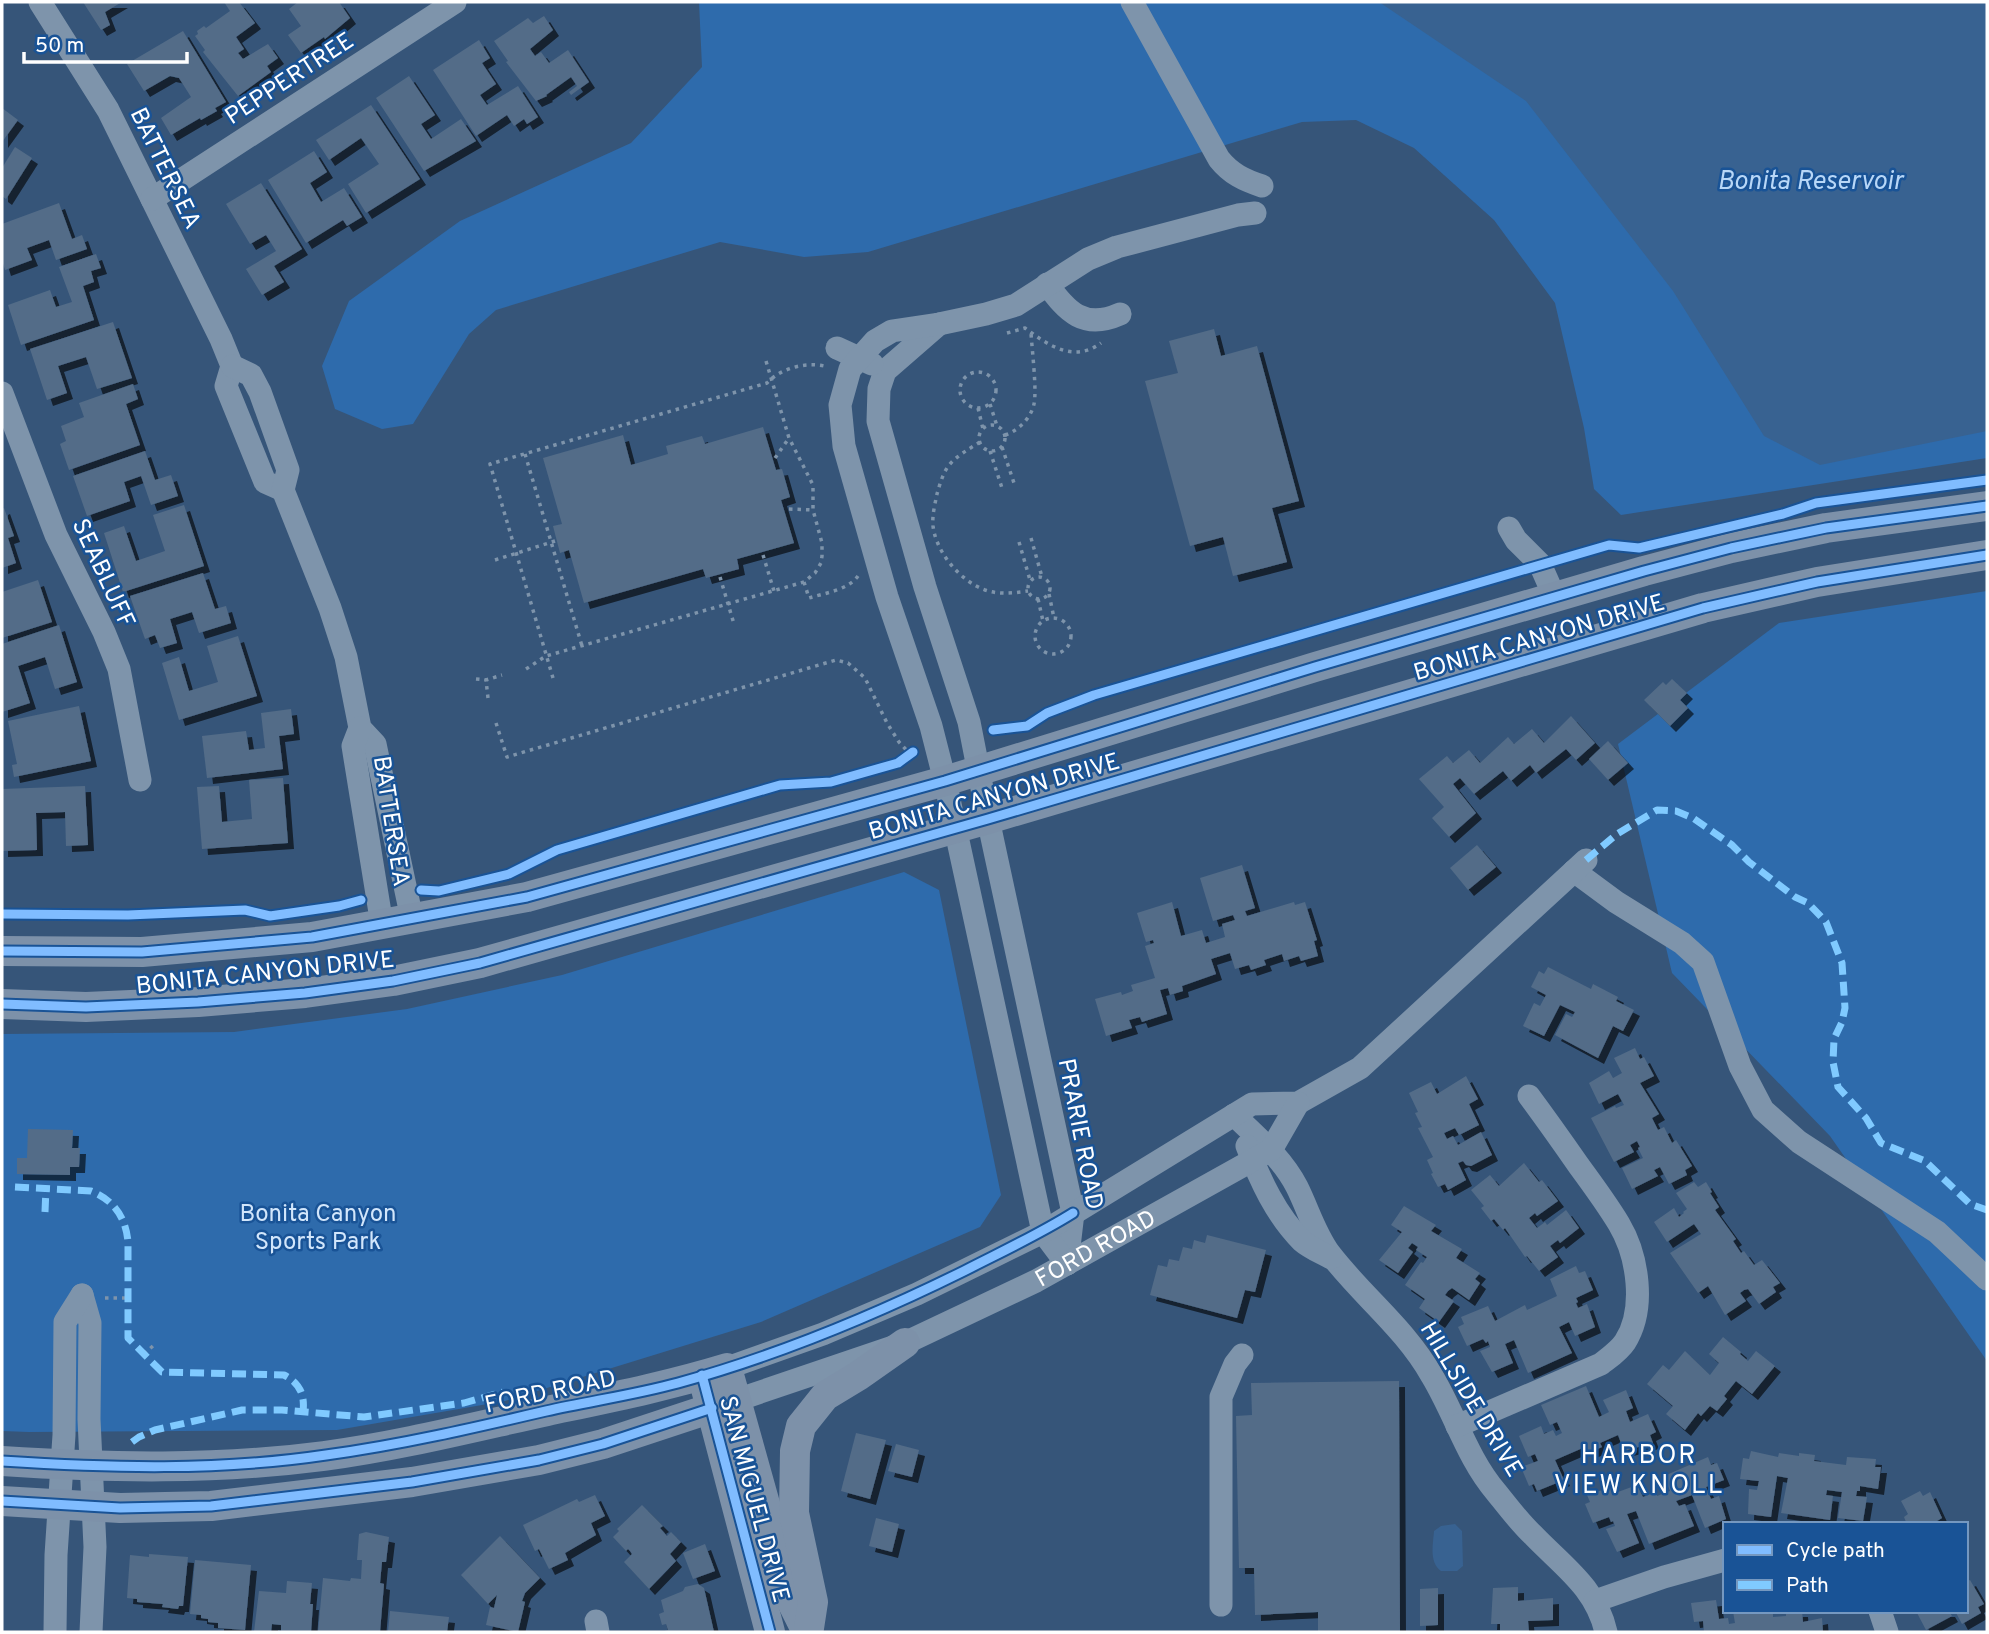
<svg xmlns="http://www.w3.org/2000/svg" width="1989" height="1634" viewBox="0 0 1989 1634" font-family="Overpass,sans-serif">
  <defs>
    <filter id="shadow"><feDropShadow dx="6" dy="6" stdDeviation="0" flood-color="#0009"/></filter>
  </defs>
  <rect width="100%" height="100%" fill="#365579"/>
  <!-- green -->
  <g fill="#2e6bac">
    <path d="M699,2H1987V458L1621,515L1594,489L1584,428L1555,303L1494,220L1414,148L1356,120L1302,122L868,252L804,257L720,242L496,310L469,334L413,424L382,429L335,409L322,366L349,301L460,221L631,143L702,67Z"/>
    <path d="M1987,591V1361L1830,1136L1672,973L1618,744L1779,623Z"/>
    <path d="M904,872L939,890L1001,1195L980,1227L761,1322L505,1401L337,1430L29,1432L2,1431V1034L234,1032L407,1009L562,975Z"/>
  </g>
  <!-- water -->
  <g fill="#386291">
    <path d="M1379,2H1987V431L1820,465L1764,436L1673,291L1526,101Z"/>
    <path d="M1455,1524L1462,1531L1463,1566L1457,1571H1441C1429,1562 1433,1545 1434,1531L1441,1526Z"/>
  </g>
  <!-- building -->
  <g fill="#536c88" filter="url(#shadow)">
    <path d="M83,2H122L105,12L110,25L101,30Z"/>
    <path d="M224,2H239L255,23L236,37L244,49L238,53L243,59L268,44L278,58L267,66L271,72L238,96L203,52L205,50L195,36L198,34L197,31L204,26L206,28L230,11Z"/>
    <path d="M298,2H339L350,18L325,39L324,37L301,53L288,35L301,26L289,9Z"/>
    <path d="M544,16L553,30L530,49L535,56L541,52L549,63L568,50L589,82L571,95L569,92L577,86L571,77L546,95L547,96L536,101L506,62L508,61L494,41L528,18L533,23Z"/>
    <path d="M183,31L226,102L215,108L217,111L201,120L200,118L171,135L161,118L191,97L179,78L170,76L144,91L127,64Z"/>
    <path d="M479,40L490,58L482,63L496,84L480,95L487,105L518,86L538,117L527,124L524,119L514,126L507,115L476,136L433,70Z"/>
    <path d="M409,76L435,115L421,124L431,139L461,119L476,141L424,171L376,98Z"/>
    <path d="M371,105L420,179L366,213L348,184L379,164L361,138L329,160L316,140Z"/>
    <path d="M2,108L18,120L2,142Z"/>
    <path d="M15,147L32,158L6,199L2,196V168Z"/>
    <path d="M314,151L327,172L310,183L321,202L344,188L362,217L347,226L343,220L306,243L268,180Z"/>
    <path d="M261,183L302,249L274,266L284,282L262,295L246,269L276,251L266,235L250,244L226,204Z"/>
    <path d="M59,203L72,239L82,235L87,249L56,260L49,240L27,248L32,260L5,270L2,260V224Z"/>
    <path d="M96,254L101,268L91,271L94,282L83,286L94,320L21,345L8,305L50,290L56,307L72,302L59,267Z"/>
    <path d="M113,322L132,378L97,389L86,357L58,366L67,393L47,400L30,349Z"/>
    <path d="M1214,329L1221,356L1257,346L1299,501L1272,508L1287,562L1233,576L1223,537L1190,546L1145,381L1178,373L1169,341Z"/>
    <path d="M133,384L138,399L126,404L140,445L69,470L60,444L66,441L61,426L84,417L79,403Z"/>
    <path d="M763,427L776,470L782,469L790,497L781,500L794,543L737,559L739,569L706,578L703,569L584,603L569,550L560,553L553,526L562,524L543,458L623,435L631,465L668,454L666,446L702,436L705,444Z"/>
    <path d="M145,451L155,480L171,475L178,496L151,505L141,476L124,482L130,501L87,516L73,476Z"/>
    <path d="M184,505L204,566L123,592L104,533L124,526L136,561L165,551L153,515Z"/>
    <path d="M4,508L14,536L8,538L16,563L2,568V509Z"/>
    <path d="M203,573L215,609L226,606L231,623L199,633L192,612L170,619L177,643L160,648L155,635L145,639L130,596Z"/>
    <path d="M38,580L52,622L2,638V592Z"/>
    <path d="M59,625L77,682L55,689L45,657L18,666L30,703L2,712V644Z"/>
    <path d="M238,636L257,696L179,720L162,663L179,657L189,691L218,682L207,646Z"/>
    <path d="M1672,679L1687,693L1680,700L1688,708L1670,726L1644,700L1663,682L1666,685Z"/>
    <path d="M79,706L91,761L14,777L12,765L17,764L8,721Z"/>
    <path d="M291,709L294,734L279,736L283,769L207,778L202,736L246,731L249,750L265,748L261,713Z"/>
    <path d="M1571,716L1595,743L1576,760L1566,749L1536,773L1530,765L1511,781L1503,771L1474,794L1460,778L1453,784L1476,813L1449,837L1432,818L1444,807L1419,779L1447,756L1453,763L1469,750L1480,763L1508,737L1514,744L1532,729L1544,743Z"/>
    <path d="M1608,741L1628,763L1608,780L1589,759Z"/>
    <path d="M283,778L288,843L202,849L197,787L219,786L222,822L252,819L249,780Z"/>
    <path d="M85,786L88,845L66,846L65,812L36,813L37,850L2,851V789Z"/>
    <path d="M1477,845L1496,867L1468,890L1450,868Z"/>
    <path d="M1242,865L1255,908L1245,911L1247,916L1294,902L1295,905L1305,902L1317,940L1314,941L1318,956L1301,961L1299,956L1284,961L1282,954L1264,960L1266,965L1251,970L1249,965L1235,969L1230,953L1211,959L1216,974L1182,986L1183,991L1170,995L1168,988L1160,990L1167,1014L1142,1022L1140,1017L1129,1020L1132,1028L1106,1036L1095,999L1121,992L1122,995L1133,991L1131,985L1155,978L1145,946L1154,943L1153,940L1146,942L1137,913L1172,902L1181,936L1202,930L1206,943L1225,937L1222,924L1235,920L1233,915L1213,921L1200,878Z"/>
    <path d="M1548,967L1591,989L1593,984L1618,997L1616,1001L1634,1010L1623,1031L1613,1026L1598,1058L1555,1035L1566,1014L1572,1017L1575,1012L1560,1005L1544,1036L1523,1026L1534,1003L1540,1006L1546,995L1531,987L1539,971L1544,974Z"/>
    <path d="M1635,1048L1640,1059L1644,1057L1654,1076L1640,1083L1659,1114L1652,1118L1658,1130L1664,1127L1672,1143L1676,1140L1692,1166L1685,1170L1687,1175L1669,1184L1660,1167L1654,1170L1658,1176L1632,1189L1622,1168L1643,1158L1638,1148L1640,1147L1637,1141L1630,1145L1634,1152L1614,1162L1591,1118L1615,1106L1616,1108L1624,1105L1618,1094L1599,1104L1589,1083L1609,1071L1613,1078L1622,1073L1614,1058Z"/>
    <path d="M1466,1076L1478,1099L1469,1104L1479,1125L1459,1135L1455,1128L1444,1133L1447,1139L1453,1136L1458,1145L1481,1132L1492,1155L1471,1166L1466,1165L1463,1161L1458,1163L1466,1180L1448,1190L1445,1184L1438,1187L1431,1174L1433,1173L1427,1160L1433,1157L1418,1128L1422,1127L1415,1113L1418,1112L1409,1093L1431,1082L1437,1094Z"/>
    <path d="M28,1129L73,1130L72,1148H80L79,1167H70V1175L17,1174V1158H27Z"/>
    <path d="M1524,1163L1539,1182L1542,1180L1558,1201L1537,1216L1535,1213L1529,1218L1537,1228L1545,1222L1547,1225L1566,1210L1579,1228L1560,1243L1558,1240L1550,1246L1558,1257L1539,1271L1527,1256L1525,1257L1505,1228L1503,1230L1494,1219L1491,1221L1481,1208L1484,1206L1471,1190L1490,1175L1499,1186Z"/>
    <path d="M1694,1182L1698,1187L1706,1182L1712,1192L1710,1193L1719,1207L1715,1210L1736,1239L1733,1241L1741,1253L1744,1251L1754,1265L1762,1260L1780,1283L1773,1287L1776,1292L1759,1304L1748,1289L1744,1290L1740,1293L1746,1301L1725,1315L1708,1286L1698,1293L1670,1253L1701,1234L1694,1224L1667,1242L1654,1222L1674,1208L1679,1217L1684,1213L1683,1212L1687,1209L1676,1193Z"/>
    <path d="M1404,1206L1436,1225L1431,1231L1462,1249L1456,1258L1480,1273L1475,1279L1480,1283L1469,1300L1452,1288L1448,1291L1445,1295L1454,1301L1439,1322L1419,1308L1425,1299L1405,1285L1421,1262L1423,1263L1427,1257L1416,1250L1418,1247L1412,1243L1408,1248L1413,1252L1398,1273L1379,1260L1402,1232L1391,1225Z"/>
    <path d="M1207,1235L1266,1250L1255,1292L1245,1290L1237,1318L1150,1295L1158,1265L1167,1267L1169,1259L1179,1261L1183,1247L1192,1249L1194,1240L1205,1243Z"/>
    <path d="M1576,1266L1579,1273L1585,1271L1593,1290L1576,1298L1578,1302L1576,1303L1578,1308L1587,1304L1595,1327L1575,1336L1569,1322L1559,1327L1572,1353L1528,1373L1514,1340L1505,1344L1513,1363L1492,1372L1480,1351L1490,1347L1488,1341L1486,1343L1483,1339L1467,1346L1458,1327L1464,1324L1461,1317L1488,1306L1495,1321L1525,1305L1527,1310L1557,1296L1550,1279Z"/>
    <path d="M1723,1337L1741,1352L1740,1354L1748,1361L1756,1351L1775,1366L1752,1394L1736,1381L1724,1396L1727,1399L1717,1411L1710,1406L1701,1416L1698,1413L1685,1430L1666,1414L1673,1406L1647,1384L1663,1365L1669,1370L1685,1351L1710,1375L1719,1363L1709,1354Z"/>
    <path d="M1399,1381L1400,1632H1318V1612L1255,1615L1254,1568H1239L1236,1416L1252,1415L1251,1383Z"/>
    <path d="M1586,1386L1599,1417L1609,1412L1603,1400L1626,1390L1633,1408L1626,1411L1630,1422L1648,1414L1656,1432L1650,1435L1653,1443L1624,1451L1618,1435L1600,1443L1602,1447L1588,1453L1585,1447L1555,1460L1564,1480L1537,1491L1534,1484L1529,1486L1521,1467L1538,1461L1535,1454L1528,1457L1519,1436L1541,1426L1544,1434L1553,1430L1556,1436L1562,1433L1557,1422L1550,1425L1541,1405Z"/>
    <path d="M856,1433L886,1440L870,1499L841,1491Z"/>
    <path d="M896,1444L919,1450L912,1477L888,1471Z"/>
    <path d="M1751,1451L1778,1457L1779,1453L1799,1456V1453L1815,1455L1814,1461L1846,1465L1847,1457L1876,1459L1875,1467H1881L1878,1489L1860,1486V1491H1857L1856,1496L1867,1497L1863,1521L1838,1518L1842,1492L1827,1490L1826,1495L1833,1496L1830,1520L1781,1513L1788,1478L1777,1476L1771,1517L1748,1514L1749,1489L1757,1490L1759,1481L1740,1479L1743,1458L1749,1459Z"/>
    <path d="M1708,1457L1711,1465L1717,1463L1724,1480L1706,1487L1711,1499L1719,1496L1726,1519L1705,1528L1692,1495L1676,1501L1679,1506L1685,1504L1694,1526L1649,1544L1636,1511L1627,1514L1639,1543L1617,1552L1606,1529L1615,1526L1613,1521L1611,1522L1609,1517L1593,1523L1585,1504L1590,1502L1587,1495L1615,1486L1618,1492L1637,1485L1643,1497L1656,1492L1657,1496L1670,1491L1664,1476Z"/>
    <path d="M1920,1491L1923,1496L1930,1492L1942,1518L1932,1524H1903L1906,1522L1904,1517L1908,1514L1901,1501Z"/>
    <path d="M595,1495L605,1516L591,1523L596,1535L565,1553L568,1560L549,1569L539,1549L535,1551L523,1525L577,1499L579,1502Z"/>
    <path d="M642,1505L663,1526L660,1528L667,1536L671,1532L681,1542L670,1554L676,1561L649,1589L624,1562L632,1554L630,1551L628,1549L626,1551L613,1537L619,1531L617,1529Z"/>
    <path d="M876,1518L899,1524L892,1552L869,1546Z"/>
    <path d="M366,1532L389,1537L386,1562H382L380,1583L384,1584L380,1632H318L323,1578L350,1581L351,1578L361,1579L362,1560H357L359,1534Z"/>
    <path d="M500,1536L540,1578L525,1593L522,1601L525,1602L518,1632L486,1625L490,1607L494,1608L497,1595L488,1604L461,1575Z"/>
    <path d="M705,1544L715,1571L693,1579L683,1553Z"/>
    <path d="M149,1554L188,1557L183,1606H179L178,1609L162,1607L163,1604L137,1602V1599L127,1598L130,1555L149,1557Z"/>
    <path d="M195,1560L251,1565L245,1630L218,1628V1623L208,1622V1619L201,1618V1615L190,1614Z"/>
    <path d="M1970,1580L1984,1604L1978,1607L1981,1613L1962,1624L1955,1611H1966V1582Z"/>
    <path d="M287,1581L312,1583L310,1604H313L311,1632H281V1625L272,1624L271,1632H254L259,1591L286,1593Z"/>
    <path d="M698,1584L704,1588L714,1632H661L668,1630L666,1624L662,1625L659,1614L664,1612L661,1600L683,1591L685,1587Z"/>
    <path d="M1518,1587V1601L1553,1598V1620L1528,1621L1529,1632H1500V1624H1491L1493,1588Z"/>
    <path d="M1438,1588V1625L1420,1626V1589Z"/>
    <path d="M1716,1600L1719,1619L1728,1618L1729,1624L1735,1623L1733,1611H1773V1617L1786,1616V1611H1802L1803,1622L1822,1618L1823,1632H1704L1703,1621L1694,1622L1691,1603Z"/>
    <path d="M390,1611L449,1617L447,1632H388Z"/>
    <path d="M1916,1611H1949L1952,1616L1926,1630Z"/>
  </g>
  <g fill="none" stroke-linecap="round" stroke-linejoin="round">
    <!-- path -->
    <g stroke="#7e94ab" stroke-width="3.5" stroke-dasharray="3.5 5" stroke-linecap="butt">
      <path d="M1007,333L1025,328C1049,346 1074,363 1101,343"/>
      <circle cx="978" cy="390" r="18"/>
      <path d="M990,404L997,426"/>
      <path d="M978,408L983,429"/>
      <circle cx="992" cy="438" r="13"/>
      <path d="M1005,435C1018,431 1031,418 1034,404C1037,390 1032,350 1031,333"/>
      <path d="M980,442C969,449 958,455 950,464C943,472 940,484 937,494C935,504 932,515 933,526C936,552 960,581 985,590C1000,595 1013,593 1028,591"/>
      <path d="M1002,447L1014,483"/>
      <path d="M990,451L1002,488"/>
      <path d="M525,454L582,646"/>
      <path d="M775,458L789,438"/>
      <path d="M789,509L813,510"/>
      <path d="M1031,538L1042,577"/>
      <path d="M1019,542L1030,580"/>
      <path d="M763,555L774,591"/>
      <path d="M495,560L555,541"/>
      <circle cx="1039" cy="588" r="11"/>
      <path d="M720,577L734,624"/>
      <path d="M804,582L809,598C825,593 848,590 858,576"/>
      <path d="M1049,594L1054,618"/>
      <path d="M1038,599L1043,621"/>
      <circle cx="1053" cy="636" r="18"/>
      <path d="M526,669L546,656L804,582L815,573L821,563L822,556V543L813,510V485L789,438L766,361"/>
      <path d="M553,678L490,464L767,383C781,368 805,362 824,366"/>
      <path d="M476,679L486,680"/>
      <path d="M488,698L486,680L502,675"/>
      <path d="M496,723L507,757L836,660L848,663L865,678L887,723L899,742L910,754"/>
      <path d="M105,1298H128"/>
      <path d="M144,1354L155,1344"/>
    </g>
    <!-- minor -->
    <g stroke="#7e94ab" stroke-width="23">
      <path d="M40,2L108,110L221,339L232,366L226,386L265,482L283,490"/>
      <path d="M1132,2L1219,159C1231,174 1244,180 1262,186"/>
      <path d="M152,199L455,2"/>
      <path d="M1047,284C1067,312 1084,330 1120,314"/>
      <path d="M939,324L885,371L879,389L878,421L925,587L969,722L988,819L1073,1213L1067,1264"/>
      <path d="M837,348L872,364"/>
      <path d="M232,366L251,375L260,392L288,470L283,490L330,608L346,657L360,728L375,744L412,919"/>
      <path d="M2,393L56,535L104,632L119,669L140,780"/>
      <path d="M1509,528L1516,540L1540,564L1555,598"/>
      <path d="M360,728L353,746L382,925"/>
      <path d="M1574,871L1616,902L1682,943L1703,962L1740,1066L1763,1110L1799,1142L1937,1232L1987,1279"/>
      <path d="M1234,1115C1257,1137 1282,1158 1297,1187C1308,1209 1315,1234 1330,1254C1363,1297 1405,1328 1432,1376C1455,1414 1467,1458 1496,1492C1508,1507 1520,1523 1534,1536C1564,1567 1596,1588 1606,1632"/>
      <path d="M1247,1146C1260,1180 1276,1215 1302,1241C1310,1248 1322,1253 1331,1258"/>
      <path d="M1067,1264L1043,1232L945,781L931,726L887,597L844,446L840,405L850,369L875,341L892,331L939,324L986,314L1016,305L1088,259L1117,247L1238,215L1255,213"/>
      <path d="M82,1295L90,1323L89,1419L95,1547L91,1632"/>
      <path d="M727,1368L823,1334L917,1294L1043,1232L1252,1104L1298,1103L1360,1068L1586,860"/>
      <path id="s1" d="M722,1405L905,1343L1036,1281L1271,1150L1298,1103"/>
      <path d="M1457,1426L1601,1364C1610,1357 1619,1351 1625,1342C1646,1309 1638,1256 1619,1224C1607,1204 1593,1185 1579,1166C1563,1143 1546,1119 1529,1096"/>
      <path d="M1595,1601L1664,1577L1725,1560"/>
      <path d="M1221,1605V1397L1235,1364L1242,1355"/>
      <path d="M1880,1611L1887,1632"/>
      <path d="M596,1621L598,1632"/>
      <path d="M55,1632L56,1555L64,1435L65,1322L82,1295"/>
    </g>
    <!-- major -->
    <g stroke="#7d91a9" stroke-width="30">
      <path d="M2,951L142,952L312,937L527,897L945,781L1315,667L1644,571L1731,548L1826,528L1987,506"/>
      <path d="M2,1004L86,1007L198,1002L305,993L393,981L480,963L988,819L1703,608L1817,582L1987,555"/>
      <path d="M706,1389L770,1632"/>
      <path d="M2,1461C109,1468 217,1470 324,1456C399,1446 474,1427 547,1411C608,1398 668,1386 727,1368L793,1604L807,1632"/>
      <path d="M2,1501L120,1508L211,1506L412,1482L539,1460L603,1444L712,1408"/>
      <path d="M809,1628L813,1602L794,1513L795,1451L801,1426L825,1396L858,1376L905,1343"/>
    </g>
    <!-- quiet -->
    <g stroke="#80caff" stroke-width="7" stroke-dasharray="14 7" stroke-linecap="butt">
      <path d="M1586,860L1617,834L1657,810L1676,811L1693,818L1732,845L1749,862L1795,897L1808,903L1826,922L1842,963L1845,1008L1842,1022L1834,1039L1833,1062L1838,1087L1866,1118L1881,1143L1925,1161L1970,1204L1987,1210"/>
      <path d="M15,1187L91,1191C114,1200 126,1218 128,1242V1338L162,1372L284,1375C300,1383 305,1395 303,1412"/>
      <path d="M45,1212L46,1188"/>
      <path d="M132,1442L139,1437L155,1430L242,1410H282L364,1417L464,1403L503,1392"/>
    </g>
    <!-- cycleway casing -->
    <g stroke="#195396" stroke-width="13">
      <g id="cycleway">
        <path d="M993,730L1027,726L1047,713L1094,695L1609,545L1639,548L1783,514L1816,503L1987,480"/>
        <path d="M421,890L439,891L509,874L557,850L780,785L831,782L898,763L913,752"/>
        <path d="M2,914L128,915L245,910L270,916L339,906L361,900"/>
        <path d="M2,951L142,952L312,937L527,897L945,781L1315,667L1644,571L1731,548L1826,528L1987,506"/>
        <path d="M2,1004L86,1007L198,1002L305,993L393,981L480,963L988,819L1703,608L1817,582L1987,555"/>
        <path d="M702,1375L770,1632"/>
        <path d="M2,1461C110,1468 219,1471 326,1455C400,1445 473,1428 546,1411C590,1401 634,1395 678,1383C776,1356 873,1316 964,1271C1001,1252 1038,1235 1073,1213"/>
        <path d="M2,1501L120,1508L211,1506L412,1482L539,1460L603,1444L712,1408"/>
      </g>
    </g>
    <!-- cycleway -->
    <use href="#cycleway" stroke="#80bcff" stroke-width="9"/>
  </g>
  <g text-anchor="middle" stroke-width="5" stroke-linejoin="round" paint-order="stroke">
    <!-- street labels -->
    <g font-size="24" fill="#fff" stroke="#195396">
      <text transform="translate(289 78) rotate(-33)" y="8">PEPPERTREE</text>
      <text transform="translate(166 168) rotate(64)" y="8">BATTERSEA</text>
      <text transform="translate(104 573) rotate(65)" y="8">SEABLUFF</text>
      <text transform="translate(1539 637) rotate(-16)" y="8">BONITA CANYON DRIVE</text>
      <text transform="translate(994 796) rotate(-16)" y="8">BONITA CANYON DRIVE</text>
      <text transform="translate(392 821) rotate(81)" y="8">BATTERSEA</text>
      <text transform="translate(265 972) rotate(-6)" y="8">BONITA CANYON DRIVE</text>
      <text transform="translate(1081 1134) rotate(79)" y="8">PRARIE ROAD</text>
      <text dy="8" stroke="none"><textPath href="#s1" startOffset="406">FORD ROAD</textPath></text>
      <text transform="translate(550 1391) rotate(-12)" y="8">FORD ROAD</text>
      <text transform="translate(1472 1399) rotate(59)" y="8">HILLSIDE DRIVE</text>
      <text transform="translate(755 1499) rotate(75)" y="8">SAN MIGUEL DRIVE</text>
    </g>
    <!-- park labels -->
    <g font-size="24" fill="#d2e6fb" stroke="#195396">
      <text x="318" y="1221">Bonita Canyon<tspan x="318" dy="28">Sports Park</tspan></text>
    </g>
    <!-- water labels -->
    <g font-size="26" font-style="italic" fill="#b8d7f7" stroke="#195396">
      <text x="1810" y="189">Bonita Reservoir</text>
    </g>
    <!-- neighbourhood labels -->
    <g font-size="26" letter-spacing="2" fill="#fff" stroke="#195396">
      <text x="1639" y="1463">HARBOR<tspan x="1639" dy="30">VIEW KNOLL</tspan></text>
    </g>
  </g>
  <!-- border -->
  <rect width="1989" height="1634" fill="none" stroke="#ffffff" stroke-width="7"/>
  <!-- legend -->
  <rect x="1723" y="1522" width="245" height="91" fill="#195396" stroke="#7598c0" stroke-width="2"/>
  <rect x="1737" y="1545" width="35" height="10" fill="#80bcff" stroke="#7598c0" stroke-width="2"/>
  <text x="1786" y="1557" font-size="21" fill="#ffffff">Cycle path</text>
  <rect x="1737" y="1580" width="35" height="10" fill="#80caff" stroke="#7598c0" stroke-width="2"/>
  <text x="1786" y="1592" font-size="21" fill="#ffffff">Path</text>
  <!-- scale -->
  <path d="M24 52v10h163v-10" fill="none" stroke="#ffffff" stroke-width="3.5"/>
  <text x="35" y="52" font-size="21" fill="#ffffff" stroke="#195396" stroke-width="5" paint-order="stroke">50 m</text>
</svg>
